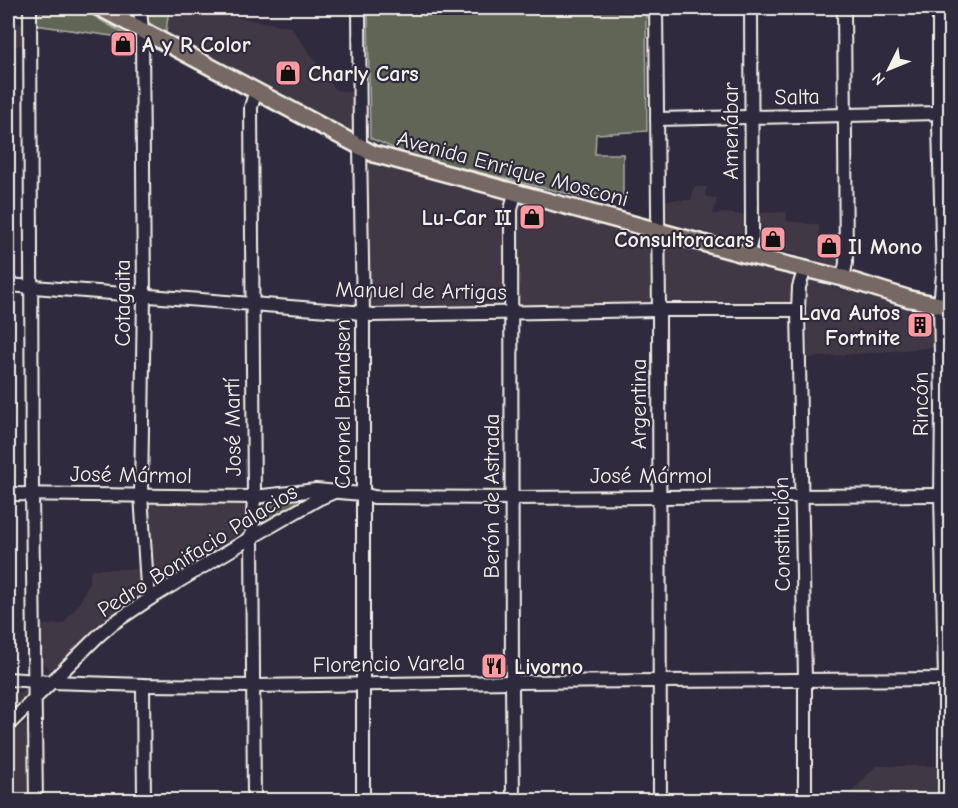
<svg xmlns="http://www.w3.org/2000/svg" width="958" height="808" viewBox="0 0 958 808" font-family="'Comic Neue',sans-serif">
  <rect width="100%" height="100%" fill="#2f2a3d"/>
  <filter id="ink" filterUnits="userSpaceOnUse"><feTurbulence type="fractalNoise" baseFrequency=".0167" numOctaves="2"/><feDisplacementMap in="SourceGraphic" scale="12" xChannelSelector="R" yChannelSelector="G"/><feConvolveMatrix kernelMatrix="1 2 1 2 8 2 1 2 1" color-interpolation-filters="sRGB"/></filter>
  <g filter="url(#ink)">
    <!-- built -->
    <g fill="#403845">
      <path d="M169,8H206L207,12L291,27L336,90L356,92V125L354,129L348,131L166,32Z"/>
      <path d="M8,22L19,23L22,25L23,45L8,47Z"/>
      <path d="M374,161L935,315L939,347L808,358L807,304L377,312L372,310L368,305L366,166L368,163Z"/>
      <path d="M694,187H707L705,196L717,199L713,214L723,213L747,215L748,237L745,241L742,242L670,223L664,219L662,200H691Z"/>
      <path d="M787,212L786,221L819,225V235L844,234L840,264L837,266L759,245L757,243L755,213Z"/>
      <path d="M154,502H237L247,504L252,512L250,525L245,530L157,586L150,581L146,512L149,505Z"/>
      <path d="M91,569H143L141,597L57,669H49L42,662L40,625L63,624L80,602L89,582Z"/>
      <path d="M30,689L21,704L8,716V696Z"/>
      <path d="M24,724L30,726L33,800H8V736L18,727Z"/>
      <path d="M876,766H937L938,800H844Z"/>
    </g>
    <!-- green -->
    <g fill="#606557" stroke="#aaaba0" stroke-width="1.5">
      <path d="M35,8H80L133,39L35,25Z"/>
      <path d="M144,8H169L166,32C151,24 146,25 144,8Z"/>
      <path d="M368,8H646L647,131L596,134L595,154H623V196L595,194L594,200L412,156L370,138Z"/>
      <path d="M948,8H950V187Z"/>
      <path d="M300,495L304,501L259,527V506L263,499Z"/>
    </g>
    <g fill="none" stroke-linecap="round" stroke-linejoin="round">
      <!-- minor casing -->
      <g stroke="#f4f1e8" stroke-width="16">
        <g id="minor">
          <path d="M30,8L32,494L36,800"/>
          <path d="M140,8L142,31L144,295L141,495L147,585L151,598"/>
          <path d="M359,8L360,147L363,314V800"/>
          <path d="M656,8L659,310L660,800"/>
          <path d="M939,8V125L943,274L940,305L942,405L941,495L945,679V800"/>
          <path d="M657,119L939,113"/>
          <path d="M747,255L752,237V224L751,8"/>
          <path d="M805,268L799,287L798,310L805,680V800"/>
          <path d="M843,278L846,263L844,8"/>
          <path d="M8,285L252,304L353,312L372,315L659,310H798"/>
          <path d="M8,494L254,497L316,490L362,494L374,497L511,498L941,495"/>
          <path d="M8,679L52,682L143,685L254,686L512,682L950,679"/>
          <path d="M143,685L144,800"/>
          <path d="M8,725L97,637L112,624L151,598L252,537L318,499L332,493"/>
          <path d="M254,800L252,537L254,497L251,107L256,90"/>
          <path d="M513,800L512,682L511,210L515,193"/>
        </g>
      </g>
      <!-- major casing -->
      <g stroke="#f4f1e8" stroke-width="20">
        <path id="major" d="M100,8L374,154L747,255L843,278L910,299L940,305L950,306"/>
      </g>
      <!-- minor -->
      <use href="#minor" stroke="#2f2a3d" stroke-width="12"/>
      <!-- major -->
      <use href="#major" stroke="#766964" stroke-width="15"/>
    </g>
  </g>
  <!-- icons -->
  <defs>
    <g id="shop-square" transform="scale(1.35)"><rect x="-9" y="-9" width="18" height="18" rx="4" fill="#ff9aa2" stroke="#2f2a3d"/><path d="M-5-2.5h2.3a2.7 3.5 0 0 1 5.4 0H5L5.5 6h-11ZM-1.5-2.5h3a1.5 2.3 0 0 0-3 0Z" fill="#111"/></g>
    <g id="building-square" transform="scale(1.35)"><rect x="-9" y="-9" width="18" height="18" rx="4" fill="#ff9aa2" stroke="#2f2a3d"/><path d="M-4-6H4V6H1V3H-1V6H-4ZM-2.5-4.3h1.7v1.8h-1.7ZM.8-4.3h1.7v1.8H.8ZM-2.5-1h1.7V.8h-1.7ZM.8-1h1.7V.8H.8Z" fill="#111"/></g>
    <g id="restaurant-square" transform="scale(1.35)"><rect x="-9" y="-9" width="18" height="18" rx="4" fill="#ff9aa2" stroke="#2f2a3d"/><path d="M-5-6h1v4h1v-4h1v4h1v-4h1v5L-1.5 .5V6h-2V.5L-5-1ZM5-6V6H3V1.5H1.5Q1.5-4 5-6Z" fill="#111"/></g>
  </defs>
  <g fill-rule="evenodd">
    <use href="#shop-square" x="123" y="44"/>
    <use href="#shop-square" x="288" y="73"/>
    <use href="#shop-square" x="532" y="217"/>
    <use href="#shop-square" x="773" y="239"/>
    <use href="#shop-square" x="829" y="246"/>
    <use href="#building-square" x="920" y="325"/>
    <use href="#restaurant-square" x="494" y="666"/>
  </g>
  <g text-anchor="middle" stroke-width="4.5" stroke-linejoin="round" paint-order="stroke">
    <!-- poi labels -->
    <g font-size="22" font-weight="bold" fill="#f4f1e8" stroke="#2f2a3d" text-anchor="start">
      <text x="142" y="52">A y R Color</text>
      <text x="308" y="81">Charly Cars</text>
      <text x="512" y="225" text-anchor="end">Lu-Car II</text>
      <text x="754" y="247" text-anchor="end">Consultoracars</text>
      <text x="848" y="254">Il Mono</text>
      <text x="900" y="320" text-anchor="end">Lava Autos<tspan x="900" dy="25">Fortnite</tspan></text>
      <text x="514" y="674">Livorno</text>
    </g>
    <!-- street labels -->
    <g font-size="22" fill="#f4f1e8" stroke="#2f2a3d">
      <text transform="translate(797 96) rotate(-1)" y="8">Salta</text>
      <text transform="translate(730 131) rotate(-90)" y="8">Amenábar</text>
      <text transform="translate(513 168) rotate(15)" y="8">Avenida Enrique Mosconi</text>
      <text transform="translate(421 290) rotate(1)" y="8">Manuel de Artigas</text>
      <text transform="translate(122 303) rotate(-90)" y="8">Cotagaita</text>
      <text transform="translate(342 404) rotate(-90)" y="8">Coronel Brandsen</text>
      <text transform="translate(638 404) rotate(-90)" y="8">Argentina</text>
      <text transform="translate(920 404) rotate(-90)" y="8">Rincón</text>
      <text transform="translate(232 427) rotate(-91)" y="8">José Martí</text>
      <text transform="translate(131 474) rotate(1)" y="8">José Mármol</text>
      <text x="651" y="483">José Mármol</text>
      <text transform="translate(491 496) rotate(-90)" y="8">Berón de Astrada</text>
      <text transform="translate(781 534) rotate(-91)" y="8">Constitución</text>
      <text transform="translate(197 550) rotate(-32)" y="8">Pedro Bonifacio Palacios</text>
      <text transform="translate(389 663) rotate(-1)" y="8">Florencio Varela</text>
    </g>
  </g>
  <!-- margin -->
  <rect width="958" height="808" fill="none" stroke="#2f2a3d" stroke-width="30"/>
  <rect x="15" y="15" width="928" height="778" fill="none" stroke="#f4f1e8" stroke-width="2" filter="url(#ink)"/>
  <!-- north arrow -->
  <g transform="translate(889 69) rotate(227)" stroke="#2f2a3d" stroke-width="4.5" paint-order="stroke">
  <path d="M0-4.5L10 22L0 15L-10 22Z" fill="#f4f1e8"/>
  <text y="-9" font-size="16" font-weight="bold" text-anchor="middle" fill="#f4f1e8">N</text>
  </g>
</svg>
